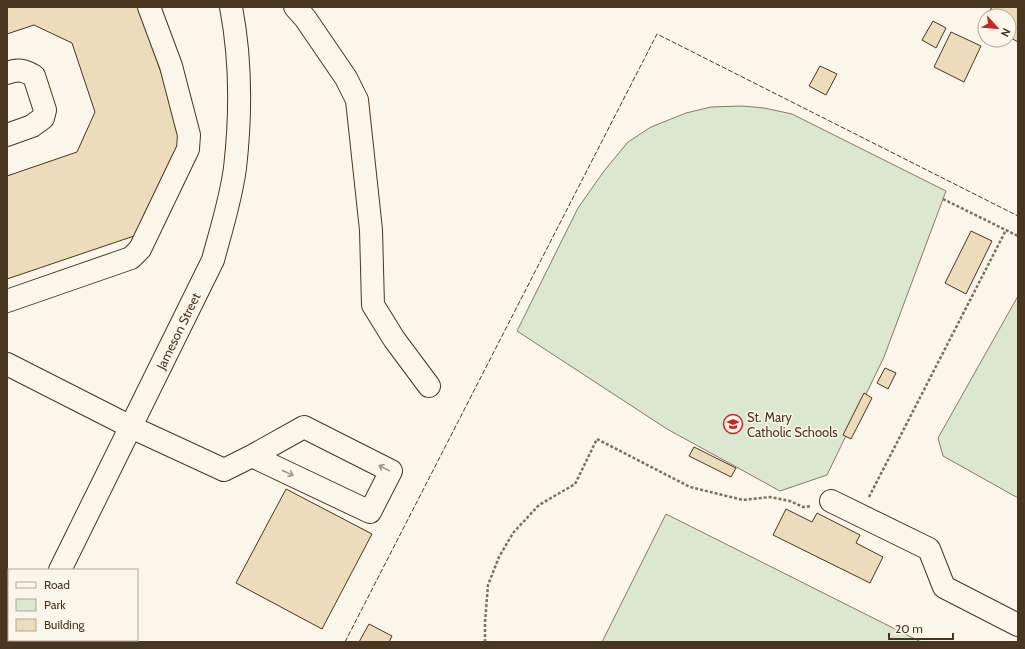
<svg xmlns="http://www.w3.org/2000/svg" width="1025" height="649" viewBox="0 0 1025 649" font-family="Cabin,sans-serif">
  <rect width="100%" height="100%" fill="#fbf6e9"/>
  <!-- park -->
  <g fill="#dce7d0" stroke="#887966">
    <path d="M742,106L764,108L792,114L946,191L884,357L827,475L780,491L667,429L517,331L578,208L604,171L628,142L651,127L686,113L711,107Z"/>
    <path d="M1018,296V498L943,456L938,438Z"/>
    <path d="M666,514L921,642H602Z"/>
  </g>
  <!-- building -->
  <g fill="#ecdcbc" stroke="#4a3520">
    <path d="M7,7H139L184,141L137,235L7,279V176L77,152L95,112L72,43L34,25L7,34Z"/>
    <path d="M992,7H1018V42L1009,37V16H987Z"/>
    <path d="M933,21L946,28L936,48L922,40Z"/>
    <path d="M951,32L981,46L964,82L934,67Z"/>
    <path d="M820,66L837,74L826,95L809,86Z"/>
    <path d="M971,231L992,241L966,294L945,283Z"/>
    <path d="M885,368L896,373L888,389L877,383Z"/>
    <path d="M864,393L872,398L851,439L843,435Z"/>
    <path d="M694,447L736,468L731,477L689,456Z"/>
    <path d="M286,489L372,534L322,629L236,583Z"/>
    <path d="M786,509L812,522L817,513L860,535L856,543L883,557L870,583L773,535Z"/>
    <path d="M369,624L392,636L389,642H359Z"/>
  </g>
  <g fill="none" stroke-linecap="round" stroke-linejoin="round">
    <!-- minor casing -->
    <g stroke="#4a3520" stroke-width="24">
      <g id="minor">
        <path d="M295,7L305,18L346,78L357,100L371,230L373,305L394,339L429,386"/>
        <path d="M7,73C18,69 24,70 34,76L45,110L43,118L32,126L7,135"/>
        <path d="M7,301L131,258L140,249L188,149L189,135L171,66L149,7"/>
        <path d="M7,364L131,427L224,470L252,456L304,427L391,471L370,512L252,456"/>
        <path d="M831,501L929,549L944,587L1018,625"/>
        <path d="M60,570L213,260C221,230 231,199 235,168C241,115 241,59 231,7"/>
        <path d="M108,640L112,642"/>
        <path d="M24,642L25,640"/>
      </g>
    </g>
    <!-- path -->
    <g stroke="#7f6f5c" stroke-width="2.5" stroke-dasharray="3 2" stroke-linecap="butt">
      <path d="M943,199L1018,236"/>
      <path d="M869,497L1006,230"/>
      <path d="M485,642V622L488,585L499,557L513,533L539,505L575,484L597,439L690,487L743,500L770,497L790,501L803,507L811,506"/>
    </g>
    <!-- minor -->
    <use href="#minor" stroke="#fbf6e9" stroke-width="22"/>
    <!-- fence -->
    <path stroke="#4a3520" stroke-width="1" stroke-dasharray="5 2" stroke-linecap="butt" d="M345,642L657,34L1018,216"/>
  </g>
  <!-- one-way arrows -->
  <defs><path id="oneway-shaft" d="M-6 0H5M1.5-3L5.5 0L1.5 3" fill="none" stroke-width="1.6" stroke-linecap="round" stroke-linejoin="round"/></defs>
  <g stroke="#a29684">
    <use href="#oneway-shaft" transform="translate(384 468) rotate(-153)"/>
    <use href="#oneway-shaft" transform="translate(288 473) rotate(25)"/>
  </g>
  <!-- icons -->
  <defs>
    <g id="school-ring" transform="scale(1)"><circle r="9.5" fill="#fbf6e9" stroke="#c62828" stroke-width="1.5"/><path d="M0-5L7-2L0 1L-7-2ZM-4 1L0 2.5L4 1V4Q0 6-4 4Z" fill="#c62828"/></g>
  </defs>
  <g fill-rule="evenodd">
    <use href="#school-ring" x="733" y="424"/>
  </g>
  <g text-anchor="middle" stroke-width="3" stroke-linejoin="round" paint-order="stroke">
    <!-- street labels -->
    <g font-size="13" fill="#4a3520" stroke="#fbf6e9">
      <text transform="translate(178 331) rotate(-64)" y="5">Jameson Street</text>
    </g>
    <!-- poi labels -->
    <g font-size="13" fill="#4a3520" stroke="#fbf6e9" text-anchor="start">
      <text x="747" y="422">St. Mary<tspan x="747" dy="15">Catholic Schools</tspan></text>
    </g>
  </g>
  <!-- border -->
  <rect width="1025" height="649" fill="none" stroke="#4a3520" stroke-width="16"/>
  <!-- legend -->
  <rect x="8" y="569" width="130" height="72" fill="#fbf6e9" stroke="#b4a999"/>
  <rect x="16" y="582" width="20" height="6" fill="#fbf6e9" stroke="#b4a999"/>
  <text x="44" y="589" font-size="12" fill="#4a3520">Road</text>
  <rect x="16" y="599" width="20" height="12" fill="#dce7d0" stroke="#b4a999"/>
  <text x="44" y="609" font-size="12" fill="#4a3520">Park</text>
  <rect x="16" y="619" width="20" height="12" fill="#ecdcbc" stroke="#b4a999"/>
  <text x="44" y="629" font-size="12" fill="#4a3520">Building</text>
  <!-- north arrow -->
  <g transform="translate(997 28) rotate(117)"><circle r="19" fill="#fbf6e9" stroke="#b4a999"/>
  <path d="M0-3L7 15L0 10L-7 15Z" fill="#c62828"/>
  <text y="-6" font-size="11" font-weight="bold" text-anchor="middle" fill="#4a3520">N</text>
  </g>
  <!-- scale -->
  <path d="M889 633v6h64v-6" fill="none" stroke="#4a3520" stroke-width="2"/>
  <text x="895" y="633" font-size="12" fill="#4a3520" stroke="#fbf6e9" stroke-width="3" paint-order="stroke">20 m</text>
</svg>
